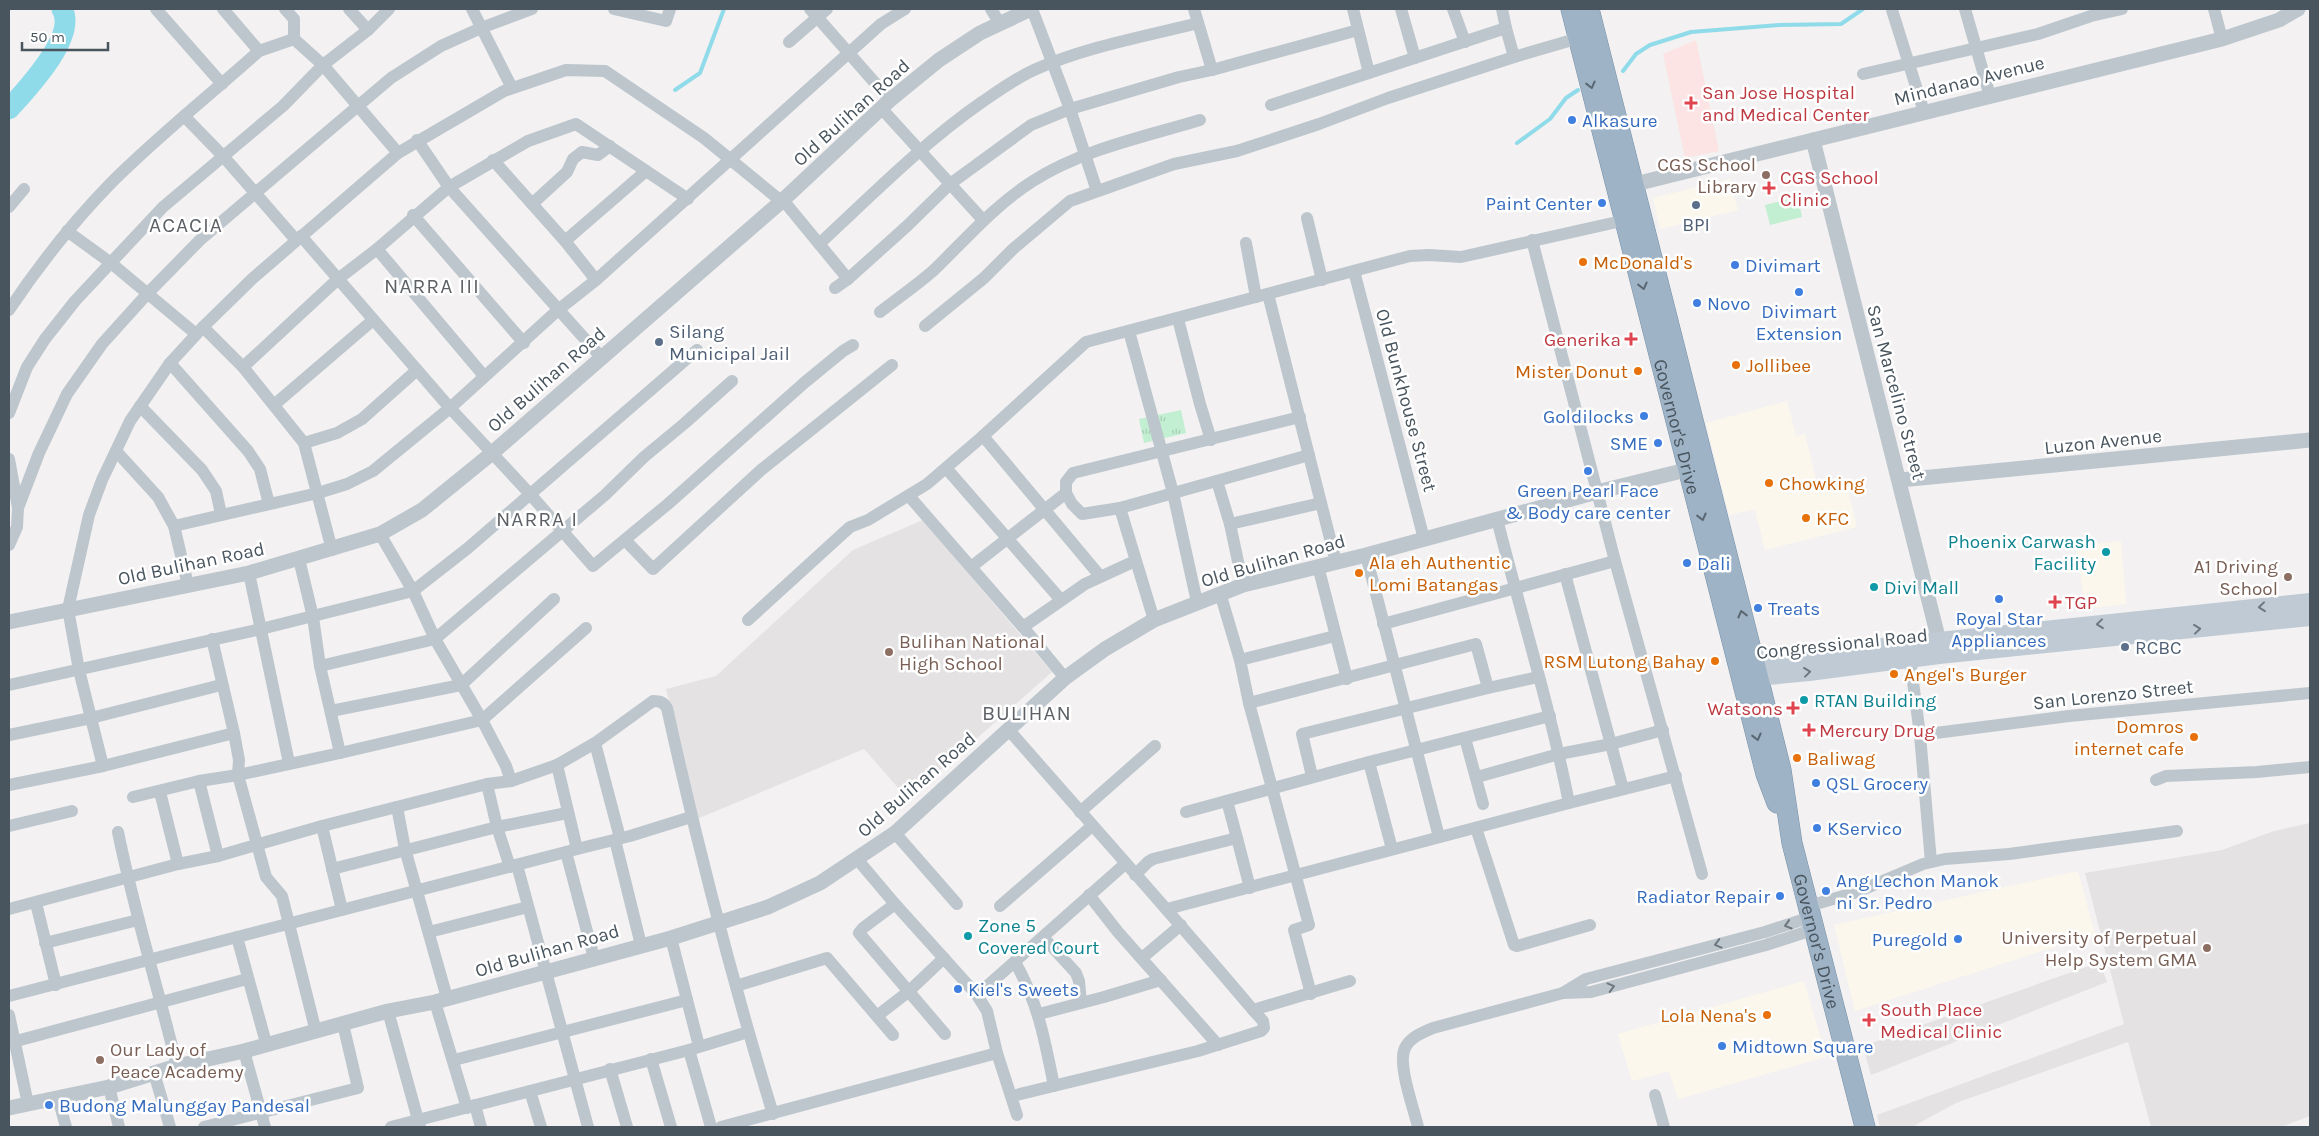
<svg xmlns="http://www.w3.org/2000/svg" width="2319" height="1136" viewBox="0 0 2319 1136" font-family="Karla,sans-serif">
  <defs>
    <pattern id="park-tufts" width="24" height="20" patternUnits="userSpaceOnUse" patternTransform="scale(1.25)"><rect width="24" height="20" fill="#c2eed1"/><path d="M3 7l-1-3M5 7V3M7 7l1-3M15 17l-1-3M17 17v-4M19 17l1-3" fill="none" stroke="#a8ceb6"/></pattern>
  </defs>
  <rect width="100%" height="100%" fill="#f3f1f1"/>
  <!-- commercial -->
  <g fill="#fcf7ec">
    <path d="M1730,179L1738,210L1660,229L1653,198Z"/>
    <path d="M1787,401L1796,436L1805,434L1819,493L1847,486L1857,527L1765,550L1755,509L1729,515L1706,423Z"/>
    <path d="M2121,541L2126,604L2085,609L2077,546Z"/>
    <path d="M2078,871L2095,934L1855,1011L1834,925Z"/>
    <path d="M1804,981L1826,1057L1678,1099L1669,1071L1632,1081L1618,1034Z"/>
  </g>
  <!-- education -->
  <g fill="#e4e2e3">
    <path d="M923,520L1052,672L908,799L864,749L697,819L666,689L716,676L853,550Z"/>
    <path d="M2310,823V1116L2281,1127H2151L2128,1042L1956,1103L1912,1127H1880L1877,1115L2124,1024L2085,873L2222,850L2274,831Z"/>
    <path d="M2100,962L2107,982L1871,1075L1863,1046Z"/>
  </g>
  <!-- medical -->
  <path fill="#fbe4e3" d="M1696,40L1719,151L1685,158L1663,54Z"/>
  <!-- park -->
  <path fill="url(#park-tufts)" d="M1181,410L1186,433L1144,443L1139,419Z"/>
  <!-- pitch -->
  <path fill="#c2eed1" d="M1798,197L1802,217L1770,225L1765,205Z"/>
  <g fill="none" stroke-linecap="round" stroke-linejoin="round">
    <!-- stream -->
    <g stroke="#90dbea" stroke-width="4">
      <path d="M1623,71L1636,54L1650,45L1691,32L1779,25L1841,24L1863,9"/>
      <path d="M675,90L700,73L724,9"/>
      <path d="M1517,143L1550,119L1566,98L1578,90"/>
    </g>
    <!-- river -->
    <path stroke="#90dbea" stroke-width="21" d="M9,109C26,90 78,36 62,9"/>
    <!-- trunk casing -->
    <g stroke="#7690a9" stroke-width="21">
      <g id="trunk">
        <path id="s1" d="M1571,9L1766,774L1777,803"/>
        <path id="s2" d="M1589,9L1758,677L1781,770L1792,843L1865,1127"/>
      </g>
    </g>
    <!-- minor -->
    <g stroke="#bdc6cd" stroke-width="12">
      <path d="M156,9L222,84"/>
      <path d="M223,9L259,51"/>
      <path d="M285,9L294,19V39"/>
      <path d="M349,9L368,30"/>
      <path d="M472,9L512,88"/>
      <path d="M614,9L666,21L670,9"/>
      <path d="M810,9L890,100"/>
      <path d="M991,9L999,22"/>
      <path d="M1032,9L1070,109L1097,191"/>
      <path d="M1194,9L1212,70"/>
      <path d="M1353,9L1369,73"/>
      <path d="M1401,9L1415,58"/>
      <path d="M1453,9L1465,42"/>
      <path d="M1502,9L1506,28"/>
      <path d="M1965,9L1990,96"/>
      <path d="M2214,9L2222,39"/>
      <path d="M1892,10L1924,112"/>
      <path d="M789,42L827,9"/>
      <path d="M1863,74L2038,34L2091,16L2122,9"/>
      <path d="M1271,105L1506,28L1514,57"/>
      <path d="M881,108L983,220"/>
      <path d="M184,116L223,156L296,240"/>
      <path d="M417,140L449,187L601,357"/>
      <path d="M398,153L504,91L566,70L605,71L704,138L781,201"/>
      <path d="M493,160L565,241L596,280"/>
      <path d="M783,200L848,279"/>
      <path d="M532,204L567,172L573,159L582,152L598,155L610,146"/>
      <path d="M9,207L24,189"/>
      <path d="M413,215L524,343"/>
      <path d="M1307,218L1322,280"/>
      <path d="M67,231L111,263L196,334"/>
      <path d="M301,236L450,408L530,494L593,566L668,504L804,383L843,351L853,345"/>
      <path d="M1532,240L1615,561L1702,874"/>
      <path d="M565,241L646,171"/>
      <path d="M1246,243L1256,297"/>
      <path d="M819,244C872,195 923,143 982,102C998,91 1016,78 1034,70C1085,47 1143,37 1198,23"/>
      <path d="M377,249L484,376"/>
      <path d="M1354,271L1424,539"/>
      <path d="M835,288L848,279L907,226L950,184L1031,125L1070,109L1179,77L1212,70L1358,30"/>
      <path d="M1268,294L1336,562"/>
      <path d="M9,310C39,265 73,222 111,183C158,136 210,95 259,51L294,39L323,65L398,153L252,279L203,327L170,363L130,421L102,480L89,515L68,609L79,670L103,766"/>
      <path d="M880,312C898,298 917,285 934,270C966,239 995,205 1033,181C1083,149 1144,137 1200,120"/>
      <path d="M1178,319L1200,404L1211,440"/>
      <path d="M925,326L984,278L1013,249L1070,201L1174,164L1237,151L1319,124L1388,98L1514,57L1579,38"/>
      <path d="M203,327L243,367L304,443L332,550"/>
      <path d="M1129,331L1173,493L1197,602"/>
      <path d="M170,363L248,451L260,469L269,504"/>
      <path d="M243,367L338,279L377,249L449,187L528,141L576,124L688,199"/>
      <path d="M274,405L373,320"/>
      <path d="M140,406L202,470L216,491L221,514"/>
      <path d="M9,413L27,367L45,339L75,301L163,207L283,106L323,65L368,30L389,9"/>
      <path d="M983,436L1100,576"/>
      <path d="M304,443L337,433L362,419L417,370"/>
      <path d="M116,451L158,497L174,526L188,585"/>
      <path d="M9,459L18,508"/>
      <path d="M946,468L1061,600"/>
      <path d="M1217,481L1230,524"/>
      <path d="M1066,493L1072,504L1082,514L1120,508L1309,455"/>
      <path d="M909,496L1023,627L1065,678"/>
      <path d="M1120,508L1154,620"/>
      <path d="M174,526L318,493L347,484L373,471L450,408L558,310L596,280L881,24L905,9"/>
      <path d="M380,534L413,591L435,639L482,720L506,766L511,781"/>
      <path d="M625,540L653,569L761,470L892,365"/>
      <path d="M9,545L17,527L18,508L39,453L67,394L102,344L148,293L200,240L391,78L441,46L481,28L532,9"/>
      <path d="M1366,555L1439,837"/>
      <path d="M299,559L313,617L320,666L340,753"/>
      <path d="M1318,566L1347,679"/>
      <path d="M971,567L1066,493V482L1073,473L1300,417"/>
      <path d="M249,573L289,763"/>
      <path d="M1565,574L1623,789"/>
      <path d="M1243,585L1230,524L1321,503"/>
      <path d="M1220,593L1240,660L1249,703L1309,925L1294,930L1311,994"/>
      <path d="M748,620L850,527L868,520L927,484L983,436L1086,342L1410,256L1429,255L1461,257L1626,220"/>
      <path d="M1383,624L1615,561"/>
      <path d="M1023,627L1085,584L1135,561"/>
      <path d="M1909,651L1920,735L1931,862"/>
      <path d="M1240,660L1335,636"/>
      <path d="M320,666L435,639L605,495L644,457L685,423L732,381"/>
      <path d="M9,685L261,629L413,591L468,548L697,350"/>
      <path d="M1488,688L1538,677"/>
      <path d="M1249,703L1476,644L1488,688L1302,734L1312,776"/>
      <path d="M331,711L461,685L554,599"/>
      <path d="M1008,729C1090,823 1173,915 1253,1010"/>
      <path d="M234,733L239,760L238,775L266,877L282,896L316,1032"/>
      <path d="M9,735L91,718L221,685"/>
      <path d="M1920,735L2069,716L2310,693"/>
      <path d="M1465,738L1483,804"/>
      <path d="M595,743L620,838"/>
      <path d="M1369,762L1550,716"/>
      <path d="M1477,777L1559,754L1611,744L1663,730"/>
      <path d="M2156,780L2166,776L2257,772L2310,767"/>
      <path d="M199,781L218,856"/>
      <path d="M487,784L497,827L510,867"/>
      <path d="M9,785L103,766L234,733L212,639"/>
      <path d="M160,792L178,864"/>
      <path d="M133,797L199,781L238,775L340,753L482,720L586,628"/>
      <path d="M1227,801L1237,838"/>
      <path d="M1569,803L1676,776"/>
      <path d="M397,807L405,849L447,998"/>
      <path d="M1080,812L1155,746"/>
      <path d="M1186,812L1369,762L1392,849"/>
      <path d="M9,826L72,811"/>
      <path d="M322,826L342,910"/>
      <path d="M1476,828L1514,945L1517,946L1590,925"/>
      <path d="M118,832C134,911 158,988 177,1066"/>
      <path d="M895,833L957,904"/>
      <path d="M615,840L641,945"/>
      <path d="M577,849L630,836L691,817"/>
      <path d="M857,859L895,904L977,995L987,1011L997,1053L1017,1115"/>
      <path d="M517,865L588,1127"/>
      <path d="M332,869L497,827L567,813"/>
      <path d="M1135,875L1148,862L1153,859L1237,838L1250,888"/>
      <path d="M1089,895L1118,932L1218,1045"/>
      <path d="M36,903L56,985"/>
      <path d="M895,904L863,928L859,933L945,1034"/>
      <path d="M1000,906L1092,826"/>
      <path d="M1809,906L1857,892L1923,864L1945,859L2009,854L2177,831"/>
      <path d="M9,909L178,864L218,856L322,826L487,784L511,781L557,765"/>
      <path d="M1167,909L1569,803C1550,707 1521,614 1497,519"/>
      <path d="M429,932L528,907"/>
      <path d="M237,937L266,1043"/>
      <path d="M1043,937L1076,973L1079,981L1081,1003"/>
      <path d="M671,938L699,1046"/>
      <path d="M45,943L138,920"/>
      <path d="M594,958L566,852L577,849L557,765L595,743L653,701C660,701 663,702 667,708C697,844 732,980 773,1114"/>
      <path d="M1142,958L1181,925"/>
      <path d="M1015,962C1038,1002 1045,1041 1054,1086"/>
      <path d="M736,986L827,958L893,1035"/>
      <path d="M1563,993L1586,979L1765,932L1811,917"/>
      <path d="M977,995L1125,864"/>
      <path d="M9,996L566,852"/>
      <path d="M435,1002L467,1108"/>
      <path d="M388,1011L420,1127"/>
      <path d="M1039,1014L1104,997L1161,980"/>
      <path d="M9,1015L28,1104"/>
      <path d="M877,1016L908,992L944,958"/>
      <path d="M9,1043L247,979"/>
      <path d="M689,1050L711,1127"/>
      <path d="M244,1051L265,1127"/>
      <path d="M651,1059L671,1127"/>
      <path d="M454,1060L687,1000"/>
      <path d="M610,1069L627,1127"/>
      <path d="M154,1073L170,1127"/>
      <path d="M109,1087L119,1127"/>
      <path d="M530,1091L541,1127"/>
      <path d="M1655,1095L1664,1127"/>
      <path d="M1012,1096L1198,1051L1261,1031L1264,1028L1263,1021L1253,1010L1350,981"/>
      <path d="M58,1098L66,1127"/>
      <path d="M475,1105L481,1127"/>
      <path d="M204,1127L358,1088L343,1024"/>
      <path d="M391,1127L689,1050L748,1032"/>
      <path d="M721,1127L997,1053"/>
      <path d="M1418,1127C1414,1109 1397,1064 1405,1048C1410,1037 1422,1033 1433,1028L1563,993L1591,992L1766,945L1815,929"/>
    </g>
    <!-- tertiary -->
    <g stroke="#bdc6cd" stroke-width="15">
      <path d="M1813,140L1939,641V653"/>
      <path d="M1623,187L2222,39L2279,20L2298,9"/>
      <path d="M1900,480L2310,440"/>
      <path d="M9,622L249,573L380,534L422,510L491,454L783,200L890,100L939,60L980,33L1031,9"/>
      <path d="M9,1108L109,1087L177,1066L244,1051L388,1011L435,1002L671,938L768,907L820,883L895,833L1065,678L1105,649L1154,620L1243,585L1366,555L1597,492L1698,467"/>
    </g>
    <!-- secondary -->
    <g stroke="#bfcad4" stroke-width="18">
      <path d="M1744,670L1755,662L1806,655L2310,602"/>
      <path d="M1745,673L1758,677L1809,672L1939,655L2310,617"/>
    </g>
    <!-- trunk -->
    <use href="#trunk" stroke="#9eb3c6" stroke-width="20"/>
  </g>
  <!-- one-way arrows -->
  <defs><path id="oneway-chevron" d="M-2-3.5L2.5 0L-2 3.5" fill="none" stroke-width="1.6" stroke-linecap="round" stroke-linejoin="round" transform="scale(1.25)"/></defs>
  <g stroke="#5a6873">
    <use href="#oneway-chevron" transform="translate(1591 85) rotate(76)"/>
    <use href="#oneway-chevron" transform="translate(1643 286) rotate(76)"/>
    <use href="#oneway-chevron" transform="translate(1702 517) rotate(76)"/>
    <use href="#oneway-chevron" transform="translate(1742 614) rotate(-104)"/>
    <use href="#oneway-chevron" transform="translate(1757 737) rotate(76)"/>
  </g>
  <g stroke="#6c7881">
    <use href="#oneway-chevron" transform="translate(2262 607) rotate(174)"/>
    <use href="#oneway-chevron" transform="translate(2100 624) rotate(174)"/>
    <use href="#oneway-chevron" transform="translate(2197 629) rotate(-6)"/>
    <use href="#oneway-chevron" transform="translate(1807 672) rotate(-7)"/>
  </g>
  <g stroke="#6c777f">
    <use href="#oneway-chevron" transform="translate(1788 925) rotate(163)"/>
    <use href="#oneway-chevron" transform="translate(1718 944) rotate(165)"/>
    <use href="#oneway-chevron" transform="translate(1611 987) rotate(-15)"/>
  </g>
  <!-- markers -->
  <g fill="#e0444e" stroke="#fff" stroke-width="2">
    <path d="M1688.5 95.5h5v5h5v5h-5v5h-5v-5h-5v-5h5z"/>
    <path d="M1766.5 180.5h5v5h5v5h-5v5h-5v-5h-5v-5h5z"/>
    <path d="M1628.5 331.5h5v5h5v5h-5v5h-5v-5h-5v-5h5z"/>
    <path d="M2052.5 594.5h5v5h5v5h-5v5h-5v-5h-5v-5h5z"/>
    <path d="M1790.5 700.5h5v5h5v5h-5v5h-5v-5h-5v-5h5z"/>
    <path d="M1806.5 722.5h5v5h5v5h-5v5h-5v-5h-5v-5h5z"/>
    <path d="M1866.5 1012.5h5v5h5v5h-5v5h-5v-5h-5v-5h5z"/>
  </g>
  <g fill="#3f7fe0" stroke="#fff" stroke-width="2">
    <circle cx="1572" cy="120" r="5"/>
    <circle cx="1602" cy="203" r="5"/>
    <circle cx="1735" cy="265" r="5"/>
    <circle cx="1799" cy="292" r="5"/>
    <circle cx="1697" cy="303" r="5"/>
    <circle cx="1644" cy="416" r="5"/>
    <circle cx="1658" cy="443" r="5"/>
    <circle cx="1588" cy="471" r="5"/>
    <circle cx="1687" cy="563" r="5"/>
    <circle cx="1999" cy="599" r="5"/>
    <circle cx="1758" cy="608" r="5"/>
    <circle cx="1816" cy="783" r="5"/>
    <circle cx="1817" cy="828" r="5"/>
    <circle cx="1826" cy="891" r="5"/>
    <circle cx="1780" cy="896" r="5"/>
    <circle cx="1958" cy="939" r="5"/>
    <circle cx="958" cy="989" r="5"/>
    <circle cx="1722" cy="1046" r="5"/>
    <circle cx="49" cy="1105" r="5"/>
  </g>
  <g fill="#8d6e63" stroke="#fff" stroke-width="2">
    <circle cx="1766" cy="175" r="5"/>
    <circle cx="2288" cy="577" r="5"/>
    <circle cx="889" cy="652" r="5"/>
    <circle cx="2207" cy="948" r="5"/>
    <circle cx="100" cy="1060" r="5"/>
  </g>
  <g fill="#5c6f8a" stroke="#fff" stroke-width="2">
    <circle cx="1696" cy="205" r="5"/>
    <circle cx="659" cy="342" r="5"/>
    <circle cx="2125" cy="647" r="5"/>
  </g>
  <g fill="#e8710a" stroke="#fff" stroke-width="2">
    <circle cx="1583" cy="262" r="5"/>
    <circle cx="1736" cy="365" r="5"/>
    <circle cx="1638" cy="371" r="5"/>
    <circle cx="1769" cy="483" r="5"/>
    <circle cx="1806" cy="518" r="5"/>
    <circle cx="1359" cy="573" r="5"/>
    <circle cx="1715" cy="661" r="5"/>
    <circle cx="1894" cy="674" r="5"/>
    <circle cx="2194" cy="737" r="5"/>
    <circle cx="1797" cy="758" r="5"/>
    <circle cx="1767" cy="1015" r="5"/>
  </g>
  <g fill="#0f9aa8" stroke="#fff" stroke-width="2">
    <circle cx="2106" cy="552" r="5"/>
    <circle cx="1874" cy="587" r="5"/>
    <circle cx="1804" cy="700" r="5"/>
    <circle cx="968" cy="936" r="5"/>
  </g>
  <g text-anchor="middle" stroke-width="5" stroke-linejoin="round" paint-order="stroke">
    <!-- street labels -->
    <g font-size="19" fill="#49555e" stroke="#fff">
      <text transform="translate(1969 80) rotate(-14)" y="7">Mindanao Avenue</text>
      <text transform="translate(851 112) rotate(-42)" y="7">Old Bulihan Road</text>
      <text transform="translate(546 379) rotate(-41)" y="7">Old Bulihan Road</text>
      <text transform="translate(1897 392) rotate(75)" y="7">San Marcelino Street</text>
      <text transform="translate(1407 400) rotate(75)" y="7">Old Bunkhouse Street</text>
      <text dy="7" stroke="none"><textPath href="#s1" startOffset="431">Governor's Drive</textPath></text>
      <text transform="translate(2103 441) rotate(-6)" y="7">Luzon Avenue</text>
      <text transform="translate(1273 560) rotate(-16)" y="7">Old Bulihan Road</text>
      <text transform="translate(191 563) rotate(-12)" y="7">Old Bulihan Road</text>
      <text transform="translate(1842 643) rotate(-6)" y="7">Congressional Road</text>
      <text transform="translate(2113 694) rotate(-6)" y="7">San Lorenzo Street</text>
      <text transform="translate(916 784) rotate(-41)" y="7">Old Bulihan Road</text>
      <text dy="7" stroke="none"><textPath href="#s2" startOffset="960">Governor's Drive</textPath></text>
      <text transform="translate(547 950) rotate(-16)" y="7">Old Bulihan Road</text>
    </g>
    <!-- health labels -->
    <g font-size="19" fill="#be3a42" stroke="#fff" text-anchor="start">
      <text x="1702" y="99">San Jose Hospital<tspan x="1702" dy="22">and Medical Center</tspan></text>
      <text x="1780" y="184">CGS School<tspan x="1780" dy="22">Clinic</tspan></text>
      <text x="1621" y="346" text-anchor="end">Generika</text>
      <text x="2065" y="609">TGP</text>
      <text x="1783" y="715" text-anchor="end">Watsons</text>
      <text x="1819" y="737">Mercury Drug</text>
      <text x="1880" y="1016">South Place<tspan x="1880" dy="22">Medical Clinic</tspan></text>
    </g>
    <!-- shop labels -->
    <g font-size="19" fill="#366cbe" stroke="#fff" text-anchor="start">
      <text x="1582" y="127">Alkasure</text>
      <text x="1592" y="210" text-anchor="end">Paint Center</text>
      <text x="1745" y="272">Divimart</text>
      <text x="1707" y="310">Novo</text>
      <text x="1799" y="318" text-anchor="middle">Divimart<tspan x="1799" dy="22">Extension</tspan></text>
      <text x="1634" y="423" text-anchor="end">Goldilocks</text>
      <text x="1648" y="450" text-anchor="end">SME</text>
      <text x="1588" y="497" text-anchor="middle">Green Pearl Face<tspan x="1588" dy="22">&amp; Body care center</tspan></text>
      <text x="1697" y="570">Dali</text>
      <text x="1768" y="615">Treats</text>
      <text x="1999" y="625" text-anchor="middle">Royal Star<tspan x="1999" dy="22">Appliances</tspan></text>
      <text x="1826" y="790">QSL Grocery</text>
      <text x="1827" y="835">KServico</text>
      <text x="1836" y="887">Ang Lechon Manok<tspan x="1836" dy="22">ni Sr. Pedro</tspan></text>
      <text x="1770" y="903" text-anchor="end">Radiator Repair</text>
      <text x="1948" y="946" text-anchor="end">Puregold</text>
      <text x="968" y="996">Kiel's Sweets</text>
      <text x="1732" y="1053">Midtown Square</text>
      <text x="59" y="1112">Budong Malunggay Pandesal</text>
    </g>
    <!-- education labels -->
    <g font-size="19" fill="#785e54" stroke="#fff" text-anchor="end">
      <text x="1756" y="171">CGS School<tspan x="1756" dy="22">Library</tspan></text>
      <text x="2278" y="573">A1 Driving<tspan x="2278" dy="22">School</tspan></text>
      <text x="899" y="648" text-anchor="start">Bulihan National<tspan x="899" dy="22">High School</tspan></text>
      <text x="2197" y="944">University of Perpetual<tspan x="2197" dy="22">Help System GMA</tspan></text>
      <text x="110" y="1056" text-anchor="start">Our Lady of<tspan x="110" dy="22">Peace Academy</tspan></text>
    </g>
    <!-- service labels -->
    <g font-size="19" fill="#4e5e75" stroke="#fff" text-anchor="start">
      <text x="1696" y="231" text-anchor="middle">BPI</text>
      <text x="669" y="338">Silang<tspan x="669" dy="22">Municipal Jail</tspan></text>
      <text x="2135" y="654">RCBC</text>
    </g>
    <!-- food labels -->
    <g font-size="19" fill="#c56008" stroke="#fff" text-anchor="start">
      <text x="1593" y="269">McDonald's</text>
      <text x="1746" y="372">Jollibee</text>
      <text x="1628" y="378" text-anchor="end">Mister Donut</text>
      <text x="1779" y="490">Chowking</text>
      <text x="1816" y="525">KFC</text>
      <text x="1369" y="569">Ala eh Authentic<tspan x="1369" dy="22">Lomi Batangas</tspan></text>
      <text x="1705" y="668" text-anchor="end">RSM Lutong Bahay</text>
      <text x="1904" y="681">Angel's Burger</text>
      <text x="2184" y="733" text-anchor="end">Domros<tspan x="2184" dy="22">internet cafe</tspan></text>
      <text x="1807" y="765">Baliwag</text>
      <text x="1757" y="1022" text-anchor="end">Lola Nena's</text>
    </g>
    <!-- culture labels -->
    <g font-size="19" fill="#0d838f" stroke="#fff" text-anchor="start">
      <text x="2096" y="548" text-anchor="end">Phoenix Carwash<tspan x="2096" dy="22">Facility</tspan></text>
      <text x="1884" y="594">Divi Mall</text>
      <text x="1814" y="707">RTAN Building</text>
      <text x="978" y="932">Zone 5<tspan x="978" dy="22">Covered Court</tspan></text>
    </g>
    <!-- quarter labels -->
    <g font-size="21" letter-spacing="1" fill="#5d6165" stroke="#fff">
      <text x="186" y="232">ACACIA</text>
      <text x="432" y="293">NARRA III</text>
      <text x="537" y="526">NARRA I</text>
      <text x="1027" y="720">BULIHAN</text>
    </g>
  </g>
  <!-- border -->
  <rect width="2319" height="1136" fill="none" stroke="#49555e" stroke-width="20"/>
  <!-- scale -->
  <path d="M22 42v8h86v-8" fill="none" stroke="#49555e" stroke-width="2.5"/>
  <text x="30" y="42" font-size="15" fill="#49555e" stroke="#ffffff" stroke-width="4" paint-order="stroke">50 m</text>
</svg>
